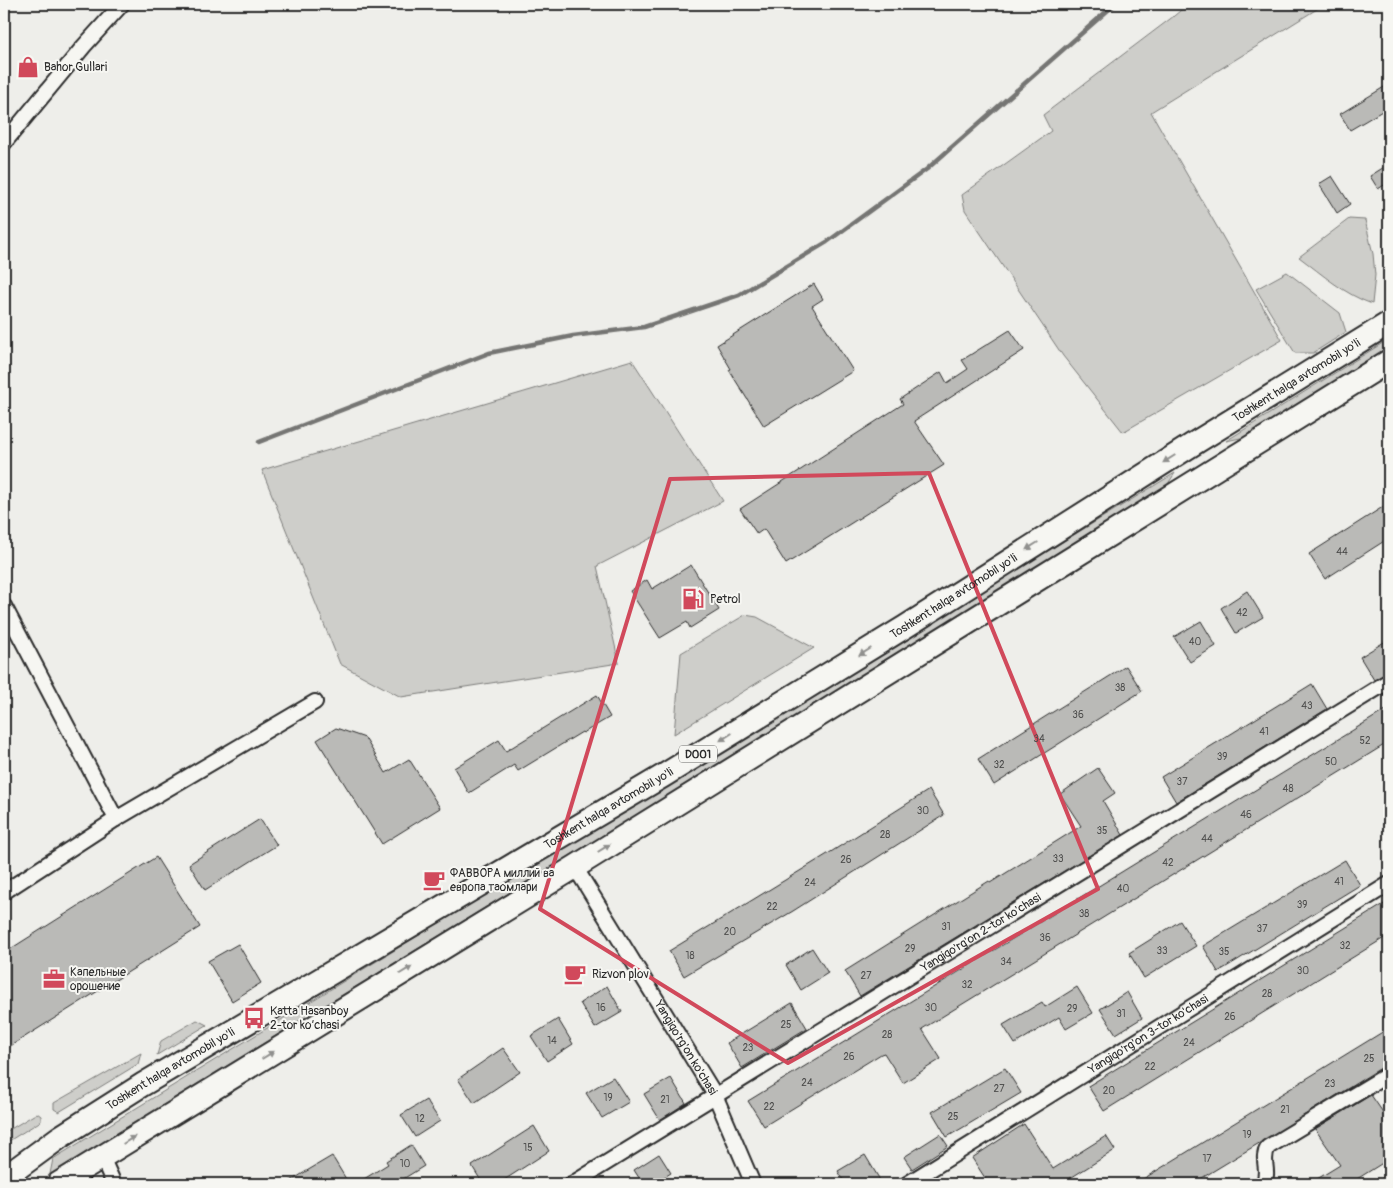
<svg xmlns="http://www.w3.org/2000/svg" width="1393" height="1188" viewBox="0 0 1393 1188" font-family="Pangolin,sans-serif">
  <rect width="100%" height="100%" fill="#eeeeea"/>
  <filter id="ink" filterUnits="userSpaceOnUse"><feTurbulence type="fractalNoise" baseFrequency=".02" numOctaves="2"/><feDisplacementMap in="SourceGraphic" scale="10" xChannelSelector="R" yChannelSelector="G"/><feConvolveMatrix kernelMatrix="1 2 1 2 8 2 1 2 1" color-interpolation-filters="sRGB"/></filter>
  <g filter="url(#ink)">
    <!-- green -->
    <g fill="#cececa" stroke="#7c7c7a">
      <path d="M1188,4H1325L1151,112L1282,340L1123,432L1063,356L965,210L962,195L1051,131L1043,115L1174,16Z"/>
      <path d="M1349,219L1365,220L1373,254L1375,275L1372,304C1344,294 1323,275 1299,257Z"/>
      <path d="M1287,272L1340,313L1346,332L1313,353H1295L1256,289Z"/>
      <path d="M1389,339V352L1260,434L1226,441Z"/>
      <path d="M632,360L723,501L597,566L619,663L401,697L340,664L262,470Z"/>
      <path d="M1175,473L1162,493L50,1174L53,1159Z"/>
      <path d="M745,615L757,617L814,648L674,734L681,653Z"/>
      <path d="M197,1020L207,1025L157,1055L161,1041Z"/>
      <path d="M141,1053L138,1064L59,1112L54,1109V1103Z"/>
      <path d="M37,1113L41,1116V1121L4,1144V1133Z"/>
    </g>
    <g fill="none" stroke-linecap="round" stroke-linejoin="round">
      <!-- stream -->
      <path stroke="#757573" stroke-width="4.5" d="M259,442L489,353L573,336L644,327L739,295L827,242L927,169L1115,4"/>
    </g>
    <!-- building -->
    <g fill="#babab7" stroke="#2b2b2b">
      <path d="M1389,84V107L1350,130L1340,114Z"/>
      <path d="M1389,164V182L1378,189L1370,176Z"/>
      <path d="M1332,176L1350,204L1337,213L1319,184Z"/>
      <path d="M814,284L823,299L812,306L853,371L764,426L729,370L731,369L717,345Z"/>
      <path d="M1010,330L1024,350L914,421L944,465L786,564L764,529L757,534L740,509L903,404L900,399L941,372L947,383L968,369L962,360Z"/>
      <path d="M1389,503V538L1325,579L1309,554Z"/>
      <path d="M691,565L719,610L690,628L687,622L660,638L630,591L647,580L652,589Z"/>
      <path d="M1247,591L1263,617L1236,633L1221,608Z"/>
      <path d="M1201,621L1216,646L1190,662L1174,637Z"/>
      <path d="M1389,639V672L1374,680L1360,657Z"/>
      <path d="M1126,666L1142,691L994,785L978,759Z"/>
      <path d="M1312,684L1327,709L1176,802L1161,777Z"/>
      <path d="M597,695L610,717L583,733L582,732L518,771L514,765L469,793L454,768L499,740L506,751Z"/>
      <path d="M1389,708V742L922,1029L941,1059L903,1083L884,1053L881,1054L764,1126L748,1101Z"/>
      <path d="M336,728L365,738L386,773L409,759L440,808L382,844L317,740Z"/>
      <path d="M1098,768L1115,793L1103,801L1123,835L860,996L845,971L989,881L990,883L1081,826L1060,794Z"/>
      <path d="M929,790L944,815L793,911L684,976L669,951L826,855Z"/>
      <path d="M260,819L277,845L205,890L189,864Z"/>
      <path d="M156,857L200,927L4,1050V953Z"/>
      <path d="M1345,860L1360,885L1218,972L1203,946Z"/>
      <path d="M1389,901V935L1104,1111L1088,1086Z"/>
      <path d="M1180,921L1196,946L1144,978L1129,953Z"/>
      <path d="M238,944L261,983L232,1001L208,961Z"/>
      <path d="M812,948L828,973L801,990L786,965Z"/>
      <path d="M607,986L622,1012L595,1028L580,1003Z"/>
      <path d="M1077,987L1093,1013L1066,1029L1059,1017L1015,1044L1003,1025L1042,1002L1045,1007Z"/>
      <path d="M1127,992L1142,1018L1116,1034L1100,1009Z"/>
      <path d="M792,1003L807,1028L742,1068L727,1043Z"/>
      <path d="M558,1019L573,1044L547,1061L531,1036Z"/>
      <path d="M1389,1028V1063L1261,1142L1192,1184H1135Z"/>
      <path d="M503,1048L520,1072L474,1103L458,1079Z"/>
      <path d="M1005,1068L1021,1093L947,1137L932,1112Z"/>
      <path d="M613,1077L629,1102L602,1118L586,1093Z"/>
      <path d="M671,1078L686,1103L660,1120L644,1094Z"/>
      <path d="M1371,1095L1389,1121V1159L1349,1184H1309L1340,1165L1315,1129Z"/>
      <path d="M426,1100L440,1121L415,1137L401,1115Z"/>
      <path d="M1024,1124L1053,1169L1106,1136L1115,1150L1061,1184H989L972,1158Z"/>
      <path d="M534,1126L549,1151L498,1184H483L472,1166Z"/>
      <path d="M940,1134L948,1146L912,1169L904,1157Z"/>
      <path d="M411,1145L424,1166L395,1184H356L388,1164L386,1161Z"/>
      <path d="M659,1154L671,1173L653,1184H643L634,1170Z"/>
      <path d="M865,1155L880,1180L873,1184H846L838,1171Z"/>
      <path d="M332,1156L349,1184H286L305,1172Z"/>
    </g>
    <g fill="none" stroke-linecap="round" stroke-linejoin="round">
      <!-- minor casing -->
      <g stroke="#2b2b2b" stroke-width="18">
        <g id="minor">
          <path d="M4,143L84,46L122,4"/>
          <path d="M4,606L116,819"/>
          <path id="s1" d="M575,867L715,1095L753,1184"/>
          <path d="M4,892L116,819L315,702"/>
          <path d="M102,1157L114,1184"/>
          <path id="s2" d="M572,1184L1389,681"/>
          <path id="s3" d="M907,1184L1389,884"/>
          <path d="M1263,1184C1271,1171 1260,1160 1268,1147L1389,1074"/>
        </g>
      </g>
      <!-- trunk casing -->
      <g stroke="#2b2b2b" stroke-width="26">
        <g id="trunk">
          <path id="s4" d="M4,1178L60,1137L142,1085L663,776L905,627L1198,441L1389,323"/>
          <path d="M58,1184L575,867L1389,361"/>
        </g>
      </g>
      <!-- minor -->
      <use href="#minor" stroke="#f6f6f2" stroke-width="14"/>
      <!-- trunk -->
      <use href="#trunk" stroke="#f6f6f2" stroke-width="22"/>
    </g>
    <!-- one-way arrows -->
    <defs><path id="oneway-solid" d="M-6-.8H1V-3.2L6.5 0L1 3.2V.8H-6Z" transform="scale(1.25)"/></defs>
    <g fill="#90908e">
      <use href="#oneway-solid" transform="translate(1169 459) rotate(148)"/>
      <use href="#oneway-solid" transform="translate(1032 546) rotate(148)"/>
      <use href="#oneway-solid" transform="translate(865 652) rotate(148)"/>
      <use href="#oneway-solid" transform="translate(726 737) rotate(148)"/>
      <use href="#oneway-solid" transform="translate(604 848) rotate(-32)"/>
      <use href="#oneway-solid" transform="translate(406 970) rotate(-32)"/>
      <use href="#oneway-solid" transform="translate(268 1055) rotate(-32)"/>
      <use href="#oneway-solid" transform="translate(129 1140) rotate(-32)"/>
    </g>
  </g>
  <!-- marked area -->
  <path fill="none" stroke="#d1495b" stroke-width="4" stroke-linejoin="round" d="M929,473L1098,889L788,1063L540,909L670,479Z"/>
  <!-- icons -->
  <defs>
    <g id="shop-bare" transform="scale(1.725)"><path d="M-5-2.5h2.3a2.7 3.5 0 0 1 5.4 0H5L5.5 6h-11ZM-1.5-2.5h3a1.5 2.3 0 0 0-3 0Z" fill="#d1495b" stroke="#f6f6f2" stroke-width="2.5" paint-order="stroke"/></g>
    <g id="fuel-bare" transform="scale(1.725)"><path d="M-5.5-6h7V0h2V4h1.3V-2.5L3-4.5l.8-.8L6-3V5H2.5V1h-1V6h-7ZM-4.2-4.7v3.2H.2V-4.7Z" fill="#d1495b" stroke="#f6f6f2" stroke-width="2.5" paint-order="stroke"/></g>
    <g id="cafe-bare" transform="scale(1.725)"><path d="M-5.5-4.5H6V0H3Q3 3.5 0 3.5H-2.5Q-5.5 3.5-5.5 0ZM3-3.2v2h1.7v-2ZM-6 4.5H4V6H-6Z" fill="#d1495b" stroke="#f6f6f2" stroke-width="2.5" paint-order="stroke"/></g>
    <g id="office-bare" transform="scale(1.725)"><path d="M-6-3h4V-5.5h4V-3h4V5H-6ZM-1-4.5V-3h2v-1.5ZM-6 0V1H6V0Z" fill="#d1495b" stroke="#f6f6f2" stroke-width="2.5" paint-order="stroke"/></g>
    <g id="bus-bare" transform="scale(1.725)"><path d="M-5-6H5V4H4V6H2V4H-2V6H-4V4H-5ZM-3.5-4V0h7V-4ZM-3.5 1.2v1.5H-2V1.2ZM2 1.2v1.5H3.5V1.2Z" fill="#d1495b" stroke="#f6f6f2" stroke-width="2.5" paint-order="stroke"/></g>
  </defs>
  <g fill-rule="evenodd">
    <use href="#shop-bare" x="28" y="67"/>
    <use href="#fuel-bare" x="693" y="599"/>
    <use href="#cafe-bare" x="434" y="880"/>
    <use href="#cafe-bare" x="575" y="974"/>
    <use href="#office-bare" x="54" y="979"/>
    <use href="#bus-bare" x="254" y="1018"/>
  </g>
  <g text-anchor="middle" stroke-width="4" stroke-linejoin="round" paint-order="stroke">
    <!-- number labels -->
    <g font-size="10" fill="#4f4f4e">
      <text x="1342" y="555">44</text>
      <text x="1242" y="616">42</text>
      <text x="1195" y="645">40</text>
      <text x="1120" y="691">38</text>
      <text x="1307" y="709">43</text>
      <text x="1078" y="718">36</text>
      <text x="1264" y="735">41</text>
      <text x="1039" y="742">34</text>
      <text x="1365" y="744">52</text>
      <text x="1222" y="760">39</text>
      <text x="1331" y="765">50</text>
      <text x="999" y="768">32</text>
      <text x="1182" y="785">37</text>
      <text x="1288" y="792">48</text>
      <text x="923" y="814">30</text>
      <text x="1246" y="818">46</text>
      <text x="1102" y="834">35</text>
      <text x="885" y="838">28</text>
      <text x="1207" y="842">44</text>
      <text x="1058" y="862">33</text>
      <text x="846" y="863">26</text>
      <text x="1168" y="866">42</text>
      <text x="1339" y="885">41</text>
      <text x="810" y="886">24</text>
      <text x="1123" y="892">40</text>
      <text x="1302" y="908">39</text>
      <text x="772" y="910">22</text>
      <text x="1084" y="917">38</text>
      <text x="946" y="930">31</text>
      <text x="1262" y="932">37</text>
      <text x="730" y="935">20</text>
      <text x="1045" y="941">36</text>
      <text x="1345" y="949">32</text>
      <text x="910" y="952">29</text>
      <text x="1162" y="954">33</text>
      <text x="1224" y="955">35</text>
      <text x="690" y="959">18</text>
      <text x="1006" y="965">34</text>
      <text x="1303" y="974">30</text>
      <text x="866" y="979">27</text>
      <text x="967" y="988">32</text>
      <text x="1267" y="997">28</text>
      <text x="601" y="1011">16</text>
      <text x="931" y="1011">30</text>
      <text x="1072" y="1012">29</text>
      <text x="1121" y="1017">31</text>
      <text x="1230" y="1020">26</text>
      <text x="786" y="1028">25</text>
      <text x="887" y="1038">28</text>
      <text x="552" y="1044">14</text>
      <text x="1189" y="1046">24</text>
      <text x="748" y="1051">23</text>
      <text x="849" y="1060">26</text>
      <text x="1369" y="1062">25</text>
      <text x="1150" y="1070">22</text>
      <text x="807" y="1086">24</text>
      <text x="1330" y="1087">23</text>
      <text x="999" y="1092">27</text>
      <text x="1109" y="1094">20</text>
      <text x="608" y="1101">19</text>
      <text x="665" y="1103">21</text>
      <text x="769" y="1110">22</text>
      <text x="1285" y="1113">21</text>
      <text x="953" y="1120">25</text>
      <text x="420" y="1122">12</text>
      <text x="1247" y="1138">19</text>
      <text x="528" y="1151">15</text>
      <text x="1207" y="1162">17</text>
      <text x="405" y="1167">10</text>
    </g>
    <!-- shield labels -->
    <rect fill="#f6f6f2" stroke="#686867" stroke-width="1" x="679" y="745.5" width="38" height="17" rx="4"/>
    <g font-size="11" font-weight="bold" fill="#2b2b2b">
      <text x="698" y="758">D001</text>
    </g>
    <!-- poi labels -->
    <g font-size="12" fill="#2b2b2b" stroke="#f6f6f2" text-anchor="start">
      <text x="44" y="71">Bahor Gullari</text>
      <text x="710" y="603">Petrol</text>
      <text x="450" y="877">ФАВВОРА миллий ва<tspan x="450" dy="14">европа таомлари</tspan></text>
      <text x="70" y="976">Капельные<tspan x="70" dy="14">орошение</tspan></text>
      <text x="592" y="978">Rizvon plov</text>
      <text x="270" y="1015">Katta Hasanboy<tspan x="270" dy="14">2-tor ko’chasi</tspan></text>
    </g>
    <!-- street labels -->
    <g font-size="12" fill="#2b2b2b" stroke="#f6f6f2">
      <text dy="4" stroke="none"><textPath href="#s4" startOffset="1519">Toshkent halqa avtomobil yo'li</textPath></text>
      <text dy="4" stroke="none"><textPath href="#s4" startOffset="1114">Toshkent halqa avtomobil yo'li</textPath></text>
      <text dy="4" stroke="none"><textPath href="#s4" startOffset="709">Toshkent halqa avtomobil yo'li</textPath></text>
      <text dy="4" stroke="none"><textPath href="#s2" startOffset="480">Yangiqo'rg'on 2-tor ko'chasi</textPath></text>
      <text dy="4" stroke="none"><textPath href="#s3" startOffset="284">Yangiqo'rg'on 3-tor ko'chasi</textPath></text>
      <text dy="4" stroke="none"><textPath href="#s1" startOffset="212">Yangiqo'rg'on ko'chasi</textPath></text>
      <text dy="4" stroke="none"><textPath href="#s4" startOffset="199">Toshkent halqa avtomobil yo'li</textPath></text>
    </g>
  </g>
  <!-- margin -->
  <rect width="1393" height="1188" fill="none" stroke="#f6f6f2" stroke-width="20"/>
  <rect x="10" y="10" width="1373" height="1168" fill="none" stroke="#2b2b2b" stroke-width="2" filter="url(#ink)"/>
</svg>
